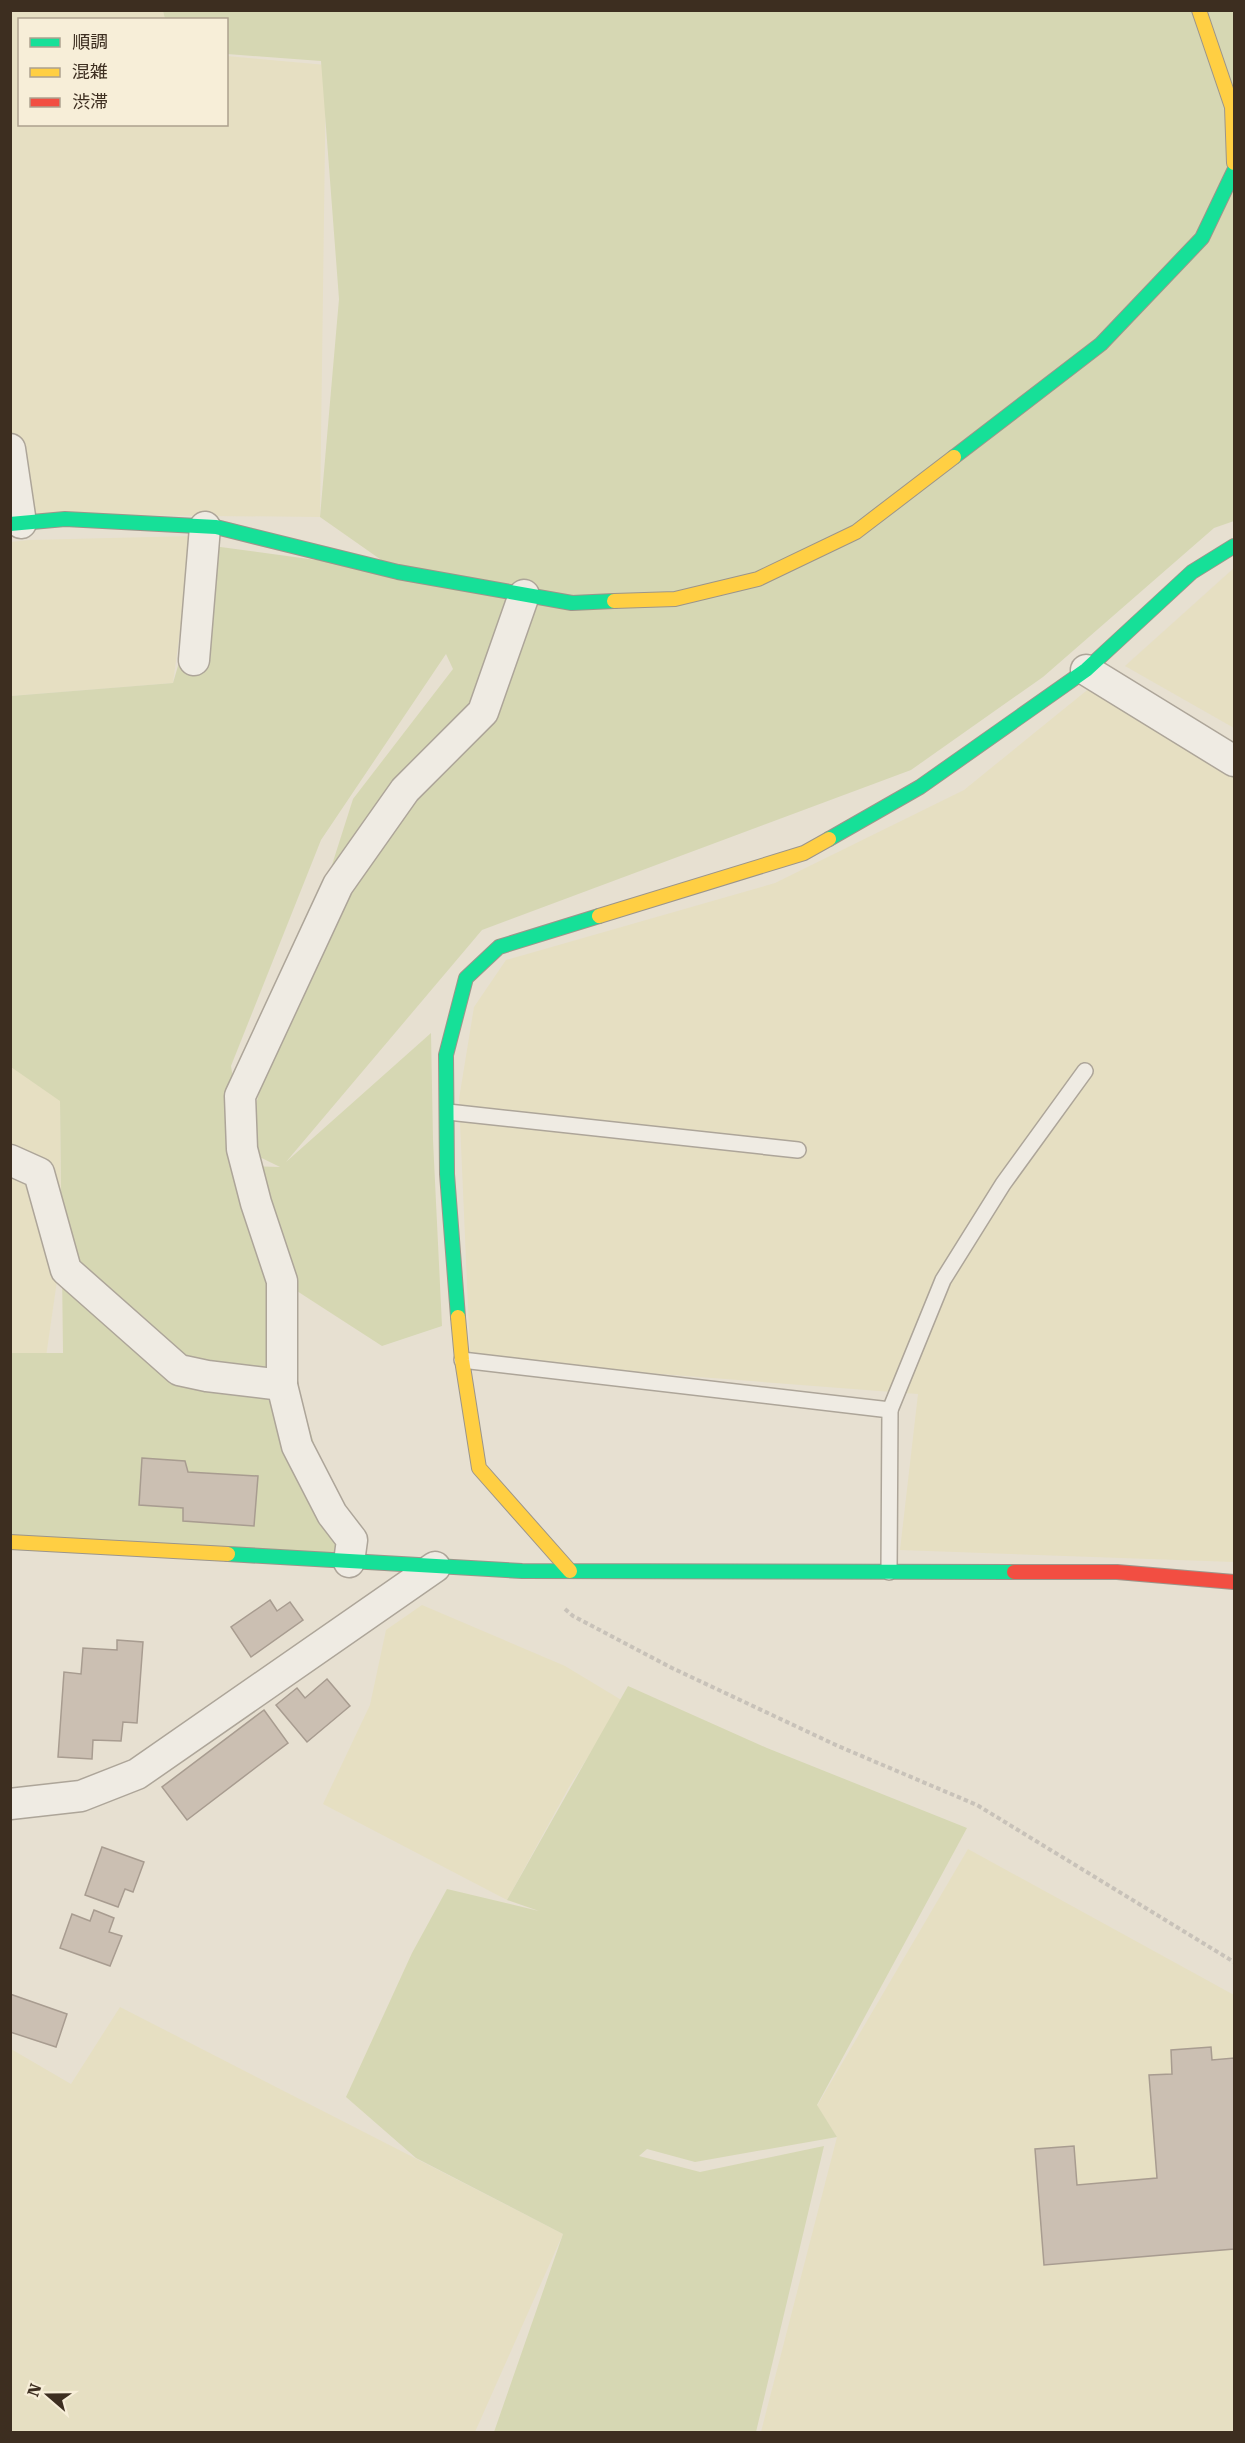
<svg xmlns="http://www.w3.org/2000/svg" width="1245" height="2443" viewBox="0 0 1245 2443" font-family="'Roboto Serif','Noto Sans JP',serif">
  <rect width="100%" height="100%" fill="#e7e0d1"/>
  <!-- farmland -->
  <g fill="#e6dfc2">
    <path d="M11,11H163L165,19L20,20V124H226L227,56L326,65L320,517L11,514Z"/>
    <path d="M193,536L173,683L11,696L10,542L29,540Z"/>
    <path d="M1234,568V728L1125,666Z"/>
    <path d="M1091,687L1234,773V1562L900,1550L918,1394L505,1362L470,1352L459,1099L474,1007L506,960L775,883L964,790Z"/>
    <path d="M10,1060L60,1100L61,1253L46,1357L11,1353Z"/>
    <path d="M422,1605L565,1666L623,1701L569,1787L507,1900L323,1804L370,1705L386,1630Z"/>
    <path d="M968,1849L1234,1995V2432H761L837,2137L817,2106Z"/>
    <path d="M120,2007L563,2234L475,2432H11V2049L71,2084Z"/>
  </g>
  <!-- green -->
  <g fill="#d6d7b3" fill-rule="evenodd">
    <path d="M163,11H1234V521L1214,528L1043,677L911,770L482,930L286,1162L431,1033L433,1140L442,1326L382,1346L283,1282L291,1366L349,1562L11,1542V1353H63L60,1101L11,1067V696L173,683L213,546L397,571L320,517L339,299L321,61L227,54L226,20L165,19ZM446,654L453,669L353,799L243,1144L231,1066L321,840ZM245,1150L280,1167L247,1166Z"/>
    <path d="M628,1686L767,1748L967,1828L817,2105L837,2137L695,2162L647,2149L639,2156L700,2172L824,2146L756,2432H494L563,2234L416,2158L346,2097L412,1953L447,1889L539,1911L507,1900Z"/>
  </g>
  <!-- building -->
  <g fill="#cbbfb2" stroke="#a89c90" stroke-width="1.5">
    <path d="M142,1458L185,1461L188,1472L258,1476L254,1526L183,1521V1508L139,1505Z"/>
    <path d="M270,1600L277,1611L290,1602L303,1620L251,1657L231,1627Z"/>
    <path d="M117,1640L143,1642L137,1723L123,1722L121,1741L93,1740L92,1759L58,1757L64,1672L81,1674L83,1648L117,1650Z"/>
    <path d="M327,1679L350,1706L307,1742L276,1705L297,1688L305,1698Z"/>
    <path d="M264,1710L288,1743L187,1820L162,1787Z"/>
    <path d="M102,1847L144,1862L133,1892L125,1889L118,1907L85,1895Z"/>
    <path d="M94,1910L114,1918L109,1932L122,1936L110,1966L60,1948L72,1914L90,1921Z"/>
    <path d="M10,1994L67,2014L56,2047L10,2032Z"/>
    <path d="M1211,2047L1212,2060L1234,2058V2249L1044,2265L1035,2149L1074,2146L1077,2185L1157,2178L1149,2075L1172,2074L1171,2050Z"/>
  </g>
  <g fill="none" stroke-linecap="round" stroke-linejoin="round">
    <!-- lane casing -->
    <g stroke="#ada599" stroke-width="18">
      <g id="lane">
        <path d="M448,1112L798,1150"/>
        <path d="M462,1360L890,1410L889,1572"/>
        <path d="M890,1410L943,1280L1003,1184L1085,1071"/>
      </g>
    </g>
    <!-- street casing -->
    <g stroke="#ada599" stroke-width="33">
      <g id="street">
        <path d="M10,449L21,523"/>
        <path d="M194,660L205,527"/>
        <path d="M1086,670L1234,761"/>
        <path d="M10,1160L39,1173L66,1270L179,1370L207,1376L282,1385L297,1446L332,1514L352,1540L349,1562"/>
        <path d="M282,1385V1281L256,1203L242,1149L240,1096L338,885L405,790L483,712L524,595"/>
        <path d="M10,1804L81,1796L137,1774L435,1567"/>
      </g>
    </g>
    <!-- fast casing -->
    <g stroke="#9c958a" stroke-width="16">
      <g id="fast">
        <path d="M954,457L1101,344L1202,238L1234,171"/>
        <path d="M10,524L65,519L216,527L398,572L572,603L614,601"/>
        <path d="M829,839L920,787L1086,670L1192,572L1234,546"/>
        <path d="M458,1317L447,1174L446,1055L466,978L499,947L599,916"/>
        <path d="M228,1554L522,1571L1014,1572"/>
      </g>
    </g>
    <!-- slow casing -->
    <g stroke="#9c958a" stroke-width="16">
      <g id="slow">
        <path d="M1199,10L1232,107L1234,163"/>
        <path d="M614,601L675,599L758,579L856,532L954,457"/>
        <path d="M599,916L804,853L829,839"/>
        <path d="M458,1317L462,1360L479,1468L570,1571"/>
        <path d="M10,1542L228,1554"/>
      </g>
    </g>
    <!-- jam casing -->
    <g stroke="#9c958a" stroke-width="16">
      <path id="jam" d="M1014,1572H1117L1234,1582"/>
    </g>
    <!-- path -->
    <path stroke="#c8c2b9" stroke-width="4" stroke-dasharray="4.5 3" stroke-linecap="butt" d="M565,1609L573,1616L672,1668L838,1746L977,1805L1234,1962"/>
    <!-- lane -->
    <use href="#lane" stroke="#efebe3" stroke-width="15"/>
    <!-- street -->
    <use href="#street" stroke="#efebe3" stroke-width="30"/>
    <!-- fast -->
    <use href="#fast" stroke="#16e098" stroke-width="14"/>
    <!-- slow -->
    <use href="#slow" stroke="#ffcf43" stroke-width="14"/>
    <!-- jam -->
    <use href="#jam" stroke="#f24e42" stroke-width="14"/>
  </g>
  <!-- border -->
  <rect width="1245" height="2443" fill="none" stroke="#3d2e20" stroke-width="24"/>
  <!-- legend -->
  <rect x="18" y="18" width="210" height="108" fill="#f7eed8" stroke="#ada18e" stroke-width="1.5"/>
  <rect x="30" y="38" width="30" height="9" fill="#16e098" stroke="#ada18e" stroke-width="1.5"/>
  <text x="72" y="48" font-size="18" fill="#3d2e20">順調</text>
  <rect x="30" y="68" width="30" height="9" fill="#ffcf43" stroke="#ada18e" stroke-width="1.5"/>
  <text x="72" y="78" font-size="18" fill="#3d2e20">混雑</text>
  <rect x="30" y="98" width="30" height="9" fill="#f24e42" stroke="#ada18e" stroke-width="1.5"/>
  <text x="72" y="108" font-size="18" fill="#3d2e20">渋滞</text>
  <!-- north arrow -->
  <g transform="translate(48 2395) rotate(290)" stroke="#f7eed8" stroke-width="4.5" paint-order="stroke">
  <path d="M0-4.5L10 22L0 15L-10 22Z" fill="#3d2e20"/>
  <text y="-9" font-size="16" font-weight="bold" text-anchor="middle" fill="#3d2e20">N</text>
  </g>
</svg>
